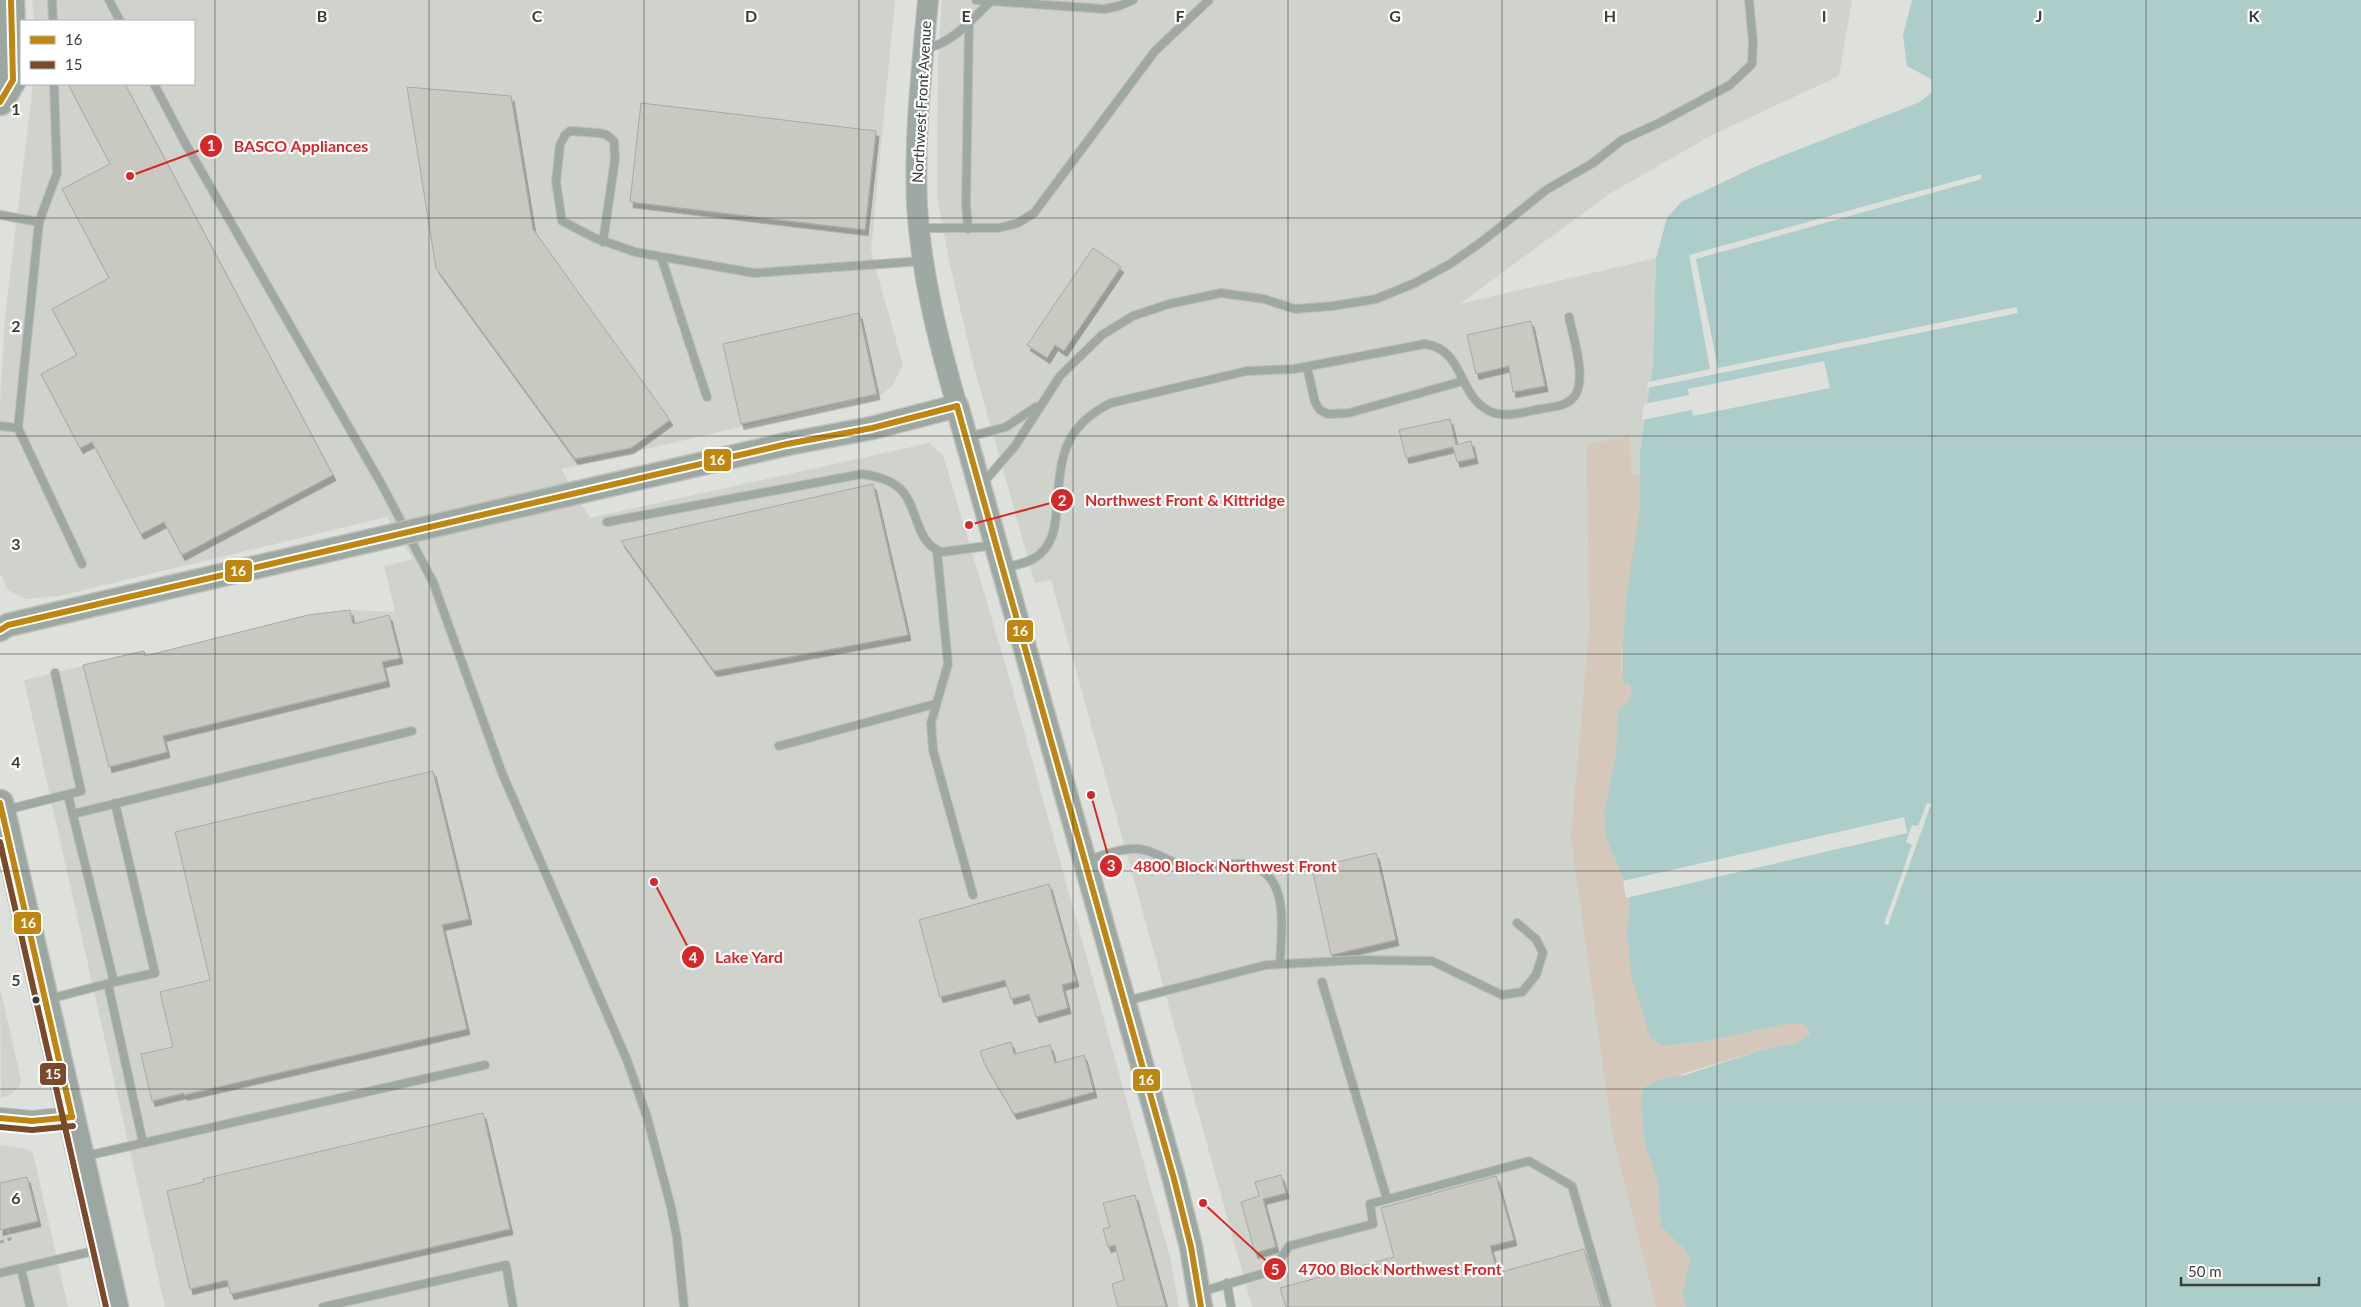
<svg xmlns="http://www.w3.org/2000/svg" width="2361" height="1307" viewBox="0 0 2361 1307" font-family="Lato,sans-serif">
  <defs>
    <filter id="shadow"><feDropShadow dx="3" dy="5.5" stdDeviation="0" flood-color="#0004"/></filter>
  </defs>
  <rect width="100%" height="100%" fill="#dee0dc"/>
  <!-- built -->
  <g fill="#cfd3cb">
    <path d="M32,0H895L871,251L903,365L892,386L882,394L561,469L590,518L929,443L943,455L1006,666L1171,1261L1179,1307H165L24,680L144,651L145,656L308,615L350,610L395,612L384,566L413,559L387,517L59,596L25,599L8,590L0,573V402L5,317L33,84H194V21H34Z"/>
    <path d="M942,0H1852L1839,76L1712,135L1609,194L1460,304L1656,258L1653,364L1640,450L1683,1285L1687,1307H1252L1051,580L1035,583L972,360L949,260L937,197L938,63Z"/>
    <path d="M0,988L21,1079L19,1087L10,1095L1,1098Z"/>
    <path d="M0,1145L23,1148L33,1153L68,1307H0Z"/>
  </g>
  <!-- green -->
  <path fill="#d5c7b9" d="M1630,436L1631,476L1641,474L1642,488C1638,539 1626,590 1623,641C1622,649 1620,664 1622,672C1627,690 1643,694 1618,709L1616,754L1604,814L1606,838L1626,884L1630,905L1627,934L1632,979L1650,1037L1661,1046L1708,1041L1786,1024H1803L1807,1027L1810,1035L1796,1043L1762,1050L1682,1074L1641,1107L1645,1144L1658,1182L1661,1226L1686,1251L1690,1260L1682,1294L1687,1307H1656L1613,1137L1571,839L1589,629L1587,444Z"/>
  <!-- water -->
  <path fill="#adcdcb" d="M1912,0H2361V1307H1687L1682,1294L1690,1260L1686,1251L1661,1226L1658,1182L1645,1144L1641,1107V1096L1645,1087L1661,1079L1685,1075L1762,1050L1796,1043L1810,1035L1807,1027L1803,1024H1786L1708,1041L1661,1046L1650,1037L1632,979L1627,934L1630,905L1626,884L1606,838L1604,814L1616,754L1618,709C1629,703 1634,697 1630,685L1623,682V641L1627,592L1640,509V450L1653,364L1656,258L1667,218L1681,202L1759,165L1920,102L1932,92L1931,79L1907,66L1903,35Z"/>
  <!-- pier -->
  <g fill="#dee0dc">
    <path d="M1981,174L1982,179L1696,259L1718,368L2016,307L2018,313L1647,388L1648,382L1710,369L1689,255Z"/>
    <path d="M1824,361L1830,388L1693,416L1692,410L1642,420L1644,404L1689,395L1688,389Z"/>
    <path d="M1927,803L1931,804L1888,925L1884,924L1912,845L1906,842L1912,825L1918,826Z"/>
    <path d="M1904,817L1907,833L1626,898L1623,881Z"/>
  </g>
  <!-- building -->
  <g fill="#cac9c1" stroke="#a8a8a6" filter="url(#shadow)">
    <path d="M68,84H125L333,475L182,555L164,522L141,534L92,442L80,448L41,374L77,355L52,309L109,278L62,189L110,164Z"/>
    <path d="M407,87L511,96L533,229L670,420L631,448L575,459L436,268Z"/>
    <path d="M641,103L876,131L865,230L630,202Z"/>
    <path d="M1093,248L1121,267L1064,351L1055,345L1047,358L1027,345Z"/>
    <path d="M859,313L877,394L741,424L723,344Z"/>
    <path d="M1531,321L1545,386L1513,392L1509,366L1476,374L1467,335Z"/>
    <path d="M1450,419L1456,445L1471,441L1475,458L1457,462L1453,447L1406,458L1399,430Z"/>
    <path d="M873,484L908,635L714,671L621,541Z"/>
    <path d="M350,610L353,624L389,615L400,658L382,662L387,681L163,736L167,752L109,767L83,665L144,651L145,656L308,615Z"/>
    <path d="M433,771L469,919L442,925L467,1029L184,1095V1093L152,1101L141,1054L173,1047L160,992L210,980L175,832Z"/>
    <path d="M1376,853L1396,940L1331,955L1312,868Z"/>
    <path d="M1049,884L1076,981L1062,985L1068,1008L1036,1017L1029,994L1011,999L1005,980L940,997L919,920Z"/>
    <path d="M1011,1042L1014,1054L1050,1045L1055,1063L1084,1055L1094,1092L1014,1114L984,1063L980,1051Z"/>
    <path d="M483,1113L510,1229L231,1294L227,1280L190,1289L167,1191L204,1182L203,1179Z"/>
    <path d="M1281,1175L1286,1193L1263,1199L1276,1247L1255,1253L1241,1202L1259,1196L1255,1182Z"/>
    <path d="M1496,1176L1514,1240L1490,1246L1498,1273L1584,1249L1601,1307H1286L1280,1288L1394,1257L1381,1208Z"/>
    <path d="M27,1177L38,1221L0,1230V1183Z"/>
    <path d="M1135,1195L1166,1307H1118L1112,1284L1124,1280L1115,1245L1108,1247L1103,1229L1110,1227L1103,1203Z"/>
  </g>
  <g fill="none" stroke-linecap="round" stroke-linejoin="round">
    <!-- service casing -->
    <g stroke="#bdbebc" stroke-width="10">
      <g id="service">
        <path d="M52,0L53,21"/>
        <path d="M109,0L120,21"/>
        <path d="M976,0L1104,9L1119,6L1133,0"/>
        <path d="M925,49C953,43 971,20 991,1"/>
        <path d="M54,84L57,173L39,222L18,428L82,564"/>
        <path d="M154,84L184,141L382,485L433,582L502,773L627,1060L647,1117L671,1207L677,1238L684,1307"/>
        <path d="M0,215L39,222"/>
        <path d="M919,228H999L1018,223L1034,213L1155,51L1209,0"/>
        <path d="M968,229L966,204L969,22"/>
        <path d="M603,242L615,159L614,141L607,135L599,133L570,131L565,135L560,145L556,182L562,221L595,238L635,252L754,273L922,261"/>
        <path d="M661,257L707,397"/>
        <path d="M1307,367L1315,402L1320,410L1328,414L1349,413L1463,381"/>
        <path d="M0,426L18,428"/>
        <path d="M968,437L1006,427L1036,407"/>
        <path d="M982,484L1015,446L1060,376L1102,335L1133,316L1169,304L1221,293L1264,299L1295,309L1333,306L1376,299L1415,283L1450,264L1484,240L1546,190L1593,163L1622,140L1659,123L1730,85L1752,64L1753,42L1749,0"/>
        <path d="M607,522L862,474C876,476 895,481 904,493C918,511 917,546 943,552L994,545"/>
        <path d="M937,551L948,664L931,723L933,750L973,895"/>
        <path d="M1005,568C1018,564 1034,562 1043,551C1052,542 1055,528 1056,516C1061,464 1058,429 1111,403L1247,371L1294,369L1425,344C1467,350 1456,399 1494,413C1508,417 1526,412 1540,409C1550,407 1564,407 1572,399C1589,384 1573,337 1569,317"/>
        <path d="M779,746L935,704"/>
        <path d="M6,810L81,791L55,673"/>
        <path d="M73,814L412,731"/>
        <path d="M1087,860C1103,856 1122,847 1139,849C1158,851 1173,866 1192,867C1209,868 1225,862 1242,864C1292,869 1281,929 1280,964"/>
        <path d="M114,982L155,973L115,803"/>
        <path d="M1322,982L1387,1199"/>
        <path d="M108,984L143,1143"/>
        <path d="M49,999L114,982L68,795"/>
        <path d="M1126,1001L1266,965L1359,960L1432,961L1502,995L1522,992L1536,975L1543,953L1536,939L1517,923"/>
        <path d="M86,1156L485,1065"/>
        <path d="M21,1268L30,1307"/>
        <path d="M0,1273L98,1250"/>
        <path d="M1227,1283L1231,1307"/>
        <path d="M1200,1292L1272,1271L1289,1246L1373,1224L1370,1204L1529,1161L1572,1186L1607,1307"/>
        <path d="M323,1307L506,1265L513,1307"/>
      </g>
    </g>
    <!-- tertiary casing -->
    <g stroke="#bdbebc" stroke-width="22">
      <g id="tertiary">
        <path d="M928,0C922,68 914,136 917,205C921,273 938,340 957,406"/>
        <path d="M0,1118L32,1121L72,1117"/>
      </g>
    </g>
    <!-- secondary casing -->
    <g stroke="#bdbebc" stroke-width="25">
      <g id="secondary">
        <path d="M787,444L872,428L957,406L1174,1179L1191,1247L1201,1307"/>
        <path d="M0,630L8,625L166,588"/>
      </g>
    </g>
    <!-- trunk casing -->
    <g stroke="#bdbebc" stroke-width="29">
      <g id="trunk">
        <path d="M0,102L13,80L11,0"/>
        <path d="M0,803L115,1307"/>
      </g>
    </g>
    <!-- path -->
    <path stroke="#a2a8a3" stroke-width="3" stroke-dasharray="4 4" stroke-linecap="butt" d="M0,1242L10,1239L8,1228"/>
    <!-- service -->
    <use href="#service" stroke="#9fa9a3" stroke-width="8"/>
    <!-- tertiary -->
    <use href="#tertiary" stroke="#9fa9a3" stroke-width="20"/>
    <!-- secondary -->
    <use href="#secondary" stroke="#9da8a0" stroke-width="22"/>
    <!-- trunk -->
    <use href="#trunk" stroke="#9ca7a1" stroke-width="26"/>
    <!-- secondary-bridge casing -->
    <g stroke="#bdbebc" stroke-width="25" stroke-linecap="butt">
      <path id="secondary-bridge" d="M166,588L787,444"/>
    </g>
    <!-- secondary-bridge -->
    <use href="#secondary-bridge" stroke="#9da8a0" stroke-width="22"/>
    <!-- bus-1 casing -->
    <g stroke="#fff" stroke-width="10">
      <g id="bus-1">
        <path d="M0,102L13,80L11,0"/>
        <path d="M957,406L1174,1179L1191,1247L1201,1307"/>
        <path d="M0,630L8,625L787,444L872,428L957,406"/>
        <path d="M0,803L72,1117"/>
        <path d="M0,1118L32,1121L72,1117"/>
      </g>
    </g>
    <!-- bus-2 casing -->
    <g stroke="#fff" stroke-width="10">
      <g id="bus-2">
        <path d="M0,842L106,1307"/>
        <path d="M0,1127L32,1130L73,1126"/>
      </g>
    </g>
    <!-- bus-1 -->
    <use href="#bus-1" stroke="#bf8611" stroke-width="6"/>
    <!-- bus-2 -->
    <use href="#bus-2" stroke="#7a4b2a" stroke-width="6"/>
  </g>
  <!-- grid -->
  <path fill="none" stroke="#3b3c3a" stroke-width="1" stroke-opacity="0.55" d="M215,0V1307M429,0V1307M644,0V1307M859,0V1307M1073,0V1307M1288,0V1307M1502,0V1307M1717,0V1307M1932,0V1307M2146,0V1307M0,218H2361M0,436H2361M0,654H2361M0,871H2361M0,1089H2361"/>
  <!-- markers -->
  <circle fill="#3b3c3a" stroke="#fff" stroke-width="2" cx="36" cy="1000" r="4.5"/>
  <g text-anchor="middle" stroke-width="4.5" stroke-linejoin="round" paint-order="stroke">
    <!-- street labels -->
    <g font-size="15" fill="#3b3c3a" stroke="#fff">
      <text transform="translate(922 102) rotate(-87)" y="5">Northwest Front Avenue</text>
    </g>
  </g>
  <g font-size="16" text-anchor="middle" font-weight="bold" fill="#3b3c3a" stroke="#fff" stroke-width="4.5" stroke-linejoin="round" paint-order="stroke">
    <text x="322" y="22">B</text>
    <text x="537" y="22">C</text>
    <text x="751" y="22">D</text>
    <text x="966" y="22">E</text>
    <text x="1180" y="22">F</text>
    <text x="1395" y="22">G</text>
    <text x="1610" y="22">H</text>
    <text x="1824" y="22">I</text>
    <text x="2039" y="22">J</text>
    <text x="2254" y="22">K</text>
    <text x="16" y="115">1</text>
    <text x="16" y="332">2</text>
    <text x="16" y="550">3</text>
    <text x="16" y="768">4</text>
    <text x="16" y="986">5</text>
    <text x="16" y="1204">6</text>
  </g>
  <!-- callouts -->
  <path fill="none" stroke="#d62828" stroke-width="2" d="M130 176L211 146M969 525L1062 500M1091 795L1111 866M654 882L693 957M1203 1203L1275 1269"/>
  <g fill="#d62828" stroke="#fff" stroke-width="2">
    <circle cx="130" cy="176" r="5"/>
    <circle cx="969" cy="525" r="5"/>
    <circle cx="1091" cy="795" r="5"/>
    <circle cx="654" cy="882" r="5"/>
    <circle cx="1203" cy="1203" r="5"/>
    <circle cx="211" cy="146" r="12"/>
    <circle cx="1062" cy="500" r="12"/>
    <circle cx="1111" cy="866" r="12"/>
    <circle cx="693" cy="957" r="12"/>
    <circle cx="1275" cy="1269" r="12"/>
  </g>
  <g font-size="15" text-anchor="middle" font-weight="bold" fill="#fff">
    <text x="211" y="151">1</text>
    <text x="1062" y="506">2</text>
    <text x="1111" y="871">3</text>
    <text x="693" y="963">4</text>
    <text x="1275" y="1275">5</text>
  </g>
  <g font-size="16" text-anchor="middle" font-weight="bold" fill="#d62828" stroke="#fff" stroke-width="4.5" stroke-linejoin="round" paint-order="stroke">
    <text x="301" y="152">BASCO Appliances</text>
    <text x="1185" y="506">Northwest Front &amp; Kittridge</text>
    <text x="1235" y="872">4800 Block Northwest Front</text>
    <text x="749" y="963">Lake Yard</text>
    <text x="1400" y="1275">4700 Block Northwest Front</text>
  </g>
  <g stroke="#fff" stroke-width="2">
    <rect x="703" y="448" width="29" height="24" rx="5" fill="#bf8611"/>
    <rect x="224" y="559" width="29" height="24" rx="5" fill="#bf8611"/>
    <rect x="1006" y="619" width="28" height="24" rx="5" fill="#bf8611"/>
    <rect x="13" y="911" width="29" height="24" rx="5" fill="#bf8611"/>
    <rect x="39" y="1062" width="28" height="24" rx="5" fill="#7a4b2a"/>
    <rect x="1132" y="1068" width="29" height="24" rx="5" fill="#bf8611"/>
  </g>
  <g font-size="14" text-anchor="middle" font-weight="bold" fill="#fff">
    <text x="717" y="465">16</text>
    <text x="238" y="576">16</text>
    <text x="1020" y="636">16</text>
    <text x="28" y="928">16</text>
    <text x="53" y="1079">15</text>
    <text x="1146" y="1085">16</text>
  </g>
  <!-- legend -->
  <rect x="20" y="20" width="175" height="65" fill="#ffffff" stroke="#b1b1b0"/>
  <rect x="30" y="36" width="25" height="8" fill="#bf8611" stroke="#b1b1b0"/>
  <text x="65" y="45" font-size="15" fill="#3b3c3a">16</text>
  <rect x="30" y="61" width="25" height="8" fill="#7a4b2a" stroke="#b1b1b0"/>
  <text x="65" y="70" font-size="15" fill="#3b3c3a">15</text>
  <!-- scale -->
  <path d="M2181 1277v8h138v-8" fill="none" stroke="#3b3c3a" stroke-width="2.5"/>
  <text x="2188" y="1277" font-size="15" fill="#3b3c3a" stroke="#ffffff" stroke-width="4" paint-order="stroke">50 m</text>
</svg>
